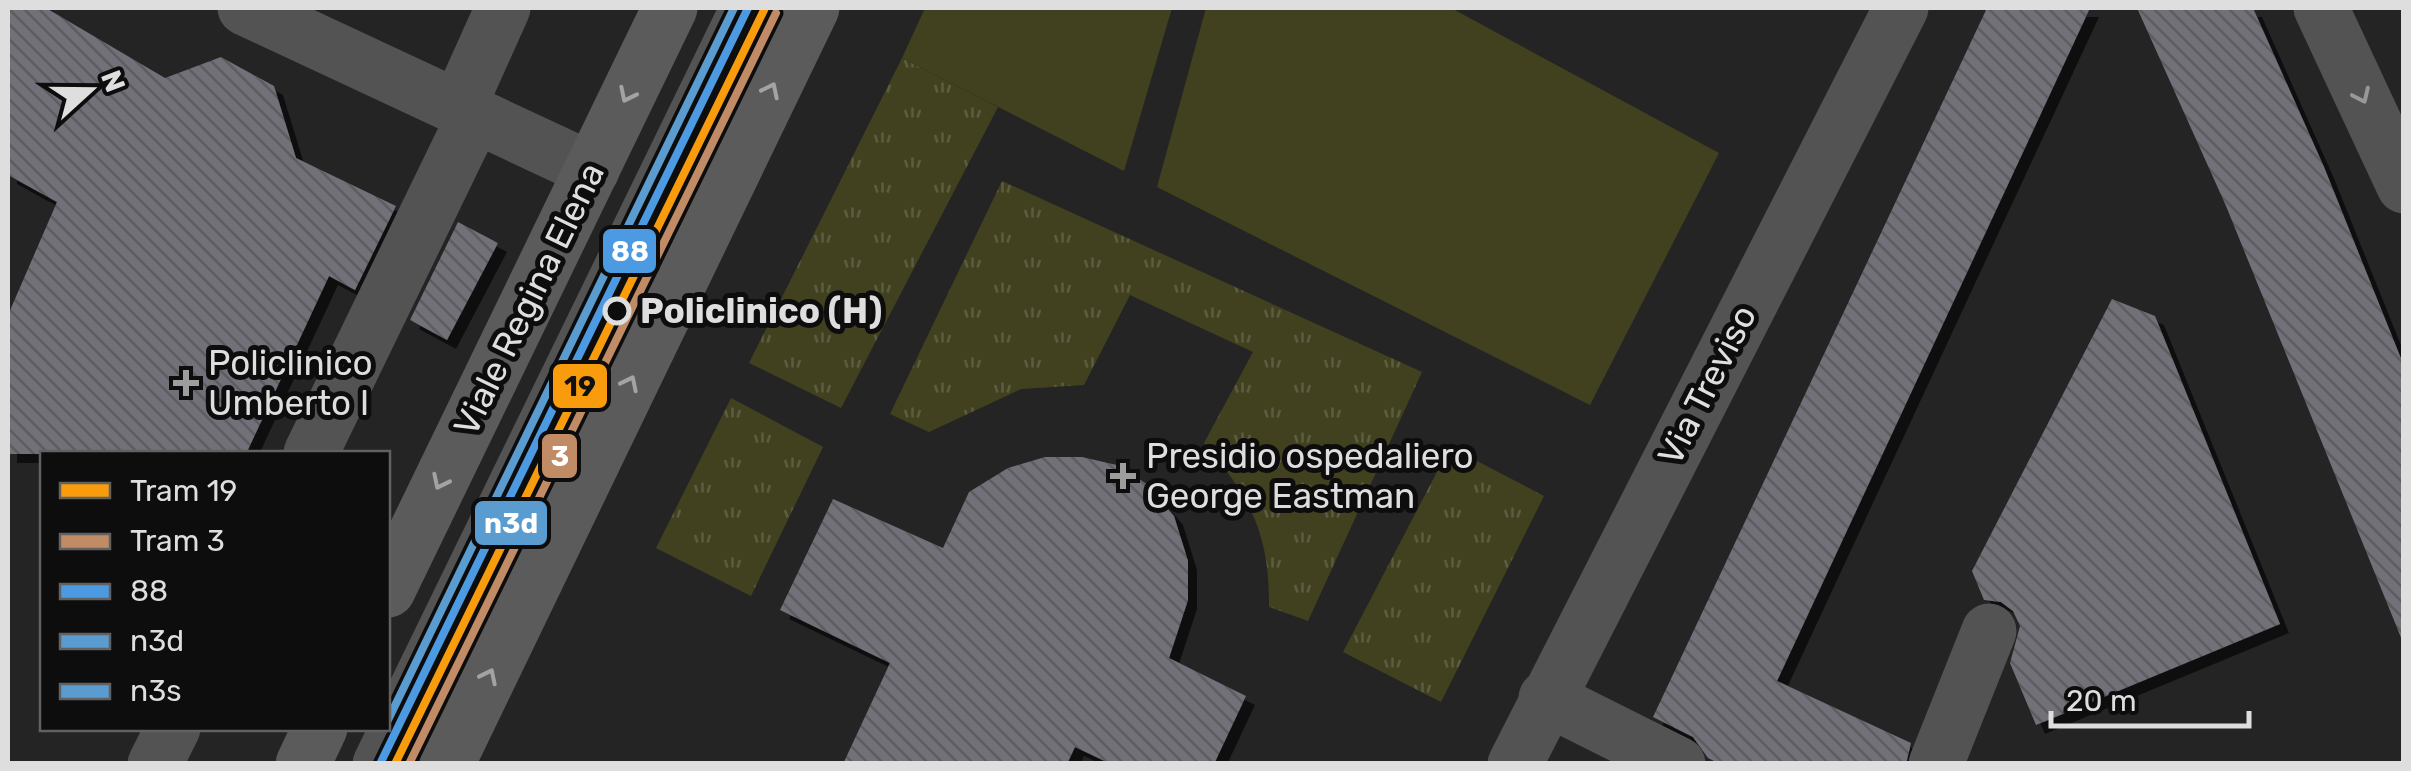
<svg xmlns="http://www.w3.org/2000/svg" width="2411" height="771" viewBox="0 0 2411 771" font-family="Rubik,sans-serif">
  <defs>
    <pattern id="grass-tufts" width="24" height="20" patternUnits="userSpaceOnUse" patternTransform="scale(2.5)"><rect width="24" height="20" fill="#414120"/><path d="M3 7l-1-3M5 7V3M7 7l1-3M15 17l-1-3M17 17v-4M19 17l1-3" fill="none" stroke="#5c5c40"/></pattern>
    <pattern id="building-back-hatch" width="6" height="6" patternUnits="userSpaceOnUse" patternTransform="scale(2.5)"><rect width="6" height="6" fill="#727078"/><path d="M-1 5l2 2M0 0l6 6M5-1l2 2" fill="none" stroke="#5d5c60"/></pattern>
    <filter id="shadow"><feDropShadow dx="9" dy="9" stdDeviation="0" flood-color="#0009"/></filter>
  </defs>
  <rect width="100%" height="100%" fill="#242424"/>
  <!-- grass -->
  <g fill="url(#grass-tufts)">
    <path d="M902,58L998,107L841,408L749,363Z"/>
    <path d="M1002,181L1422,372L1308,621L1269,607C1270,534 1250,497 1204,443L1253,352L1130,295L1084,385L1021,389L929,432L890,414Z"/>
    <path d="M731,398L823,447L751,596L656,548Z"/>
    <path d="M1450,447L1544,496L1441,702L1343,652Z"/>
  </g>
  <!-- green -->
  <g fill="#414120">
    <path d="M925,8H1172L1124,171L902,58Z"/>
    <path d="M1206,8H1451L1719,153L1590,405L1157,187Z"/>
  </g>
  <!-- building -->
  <g fill="url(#building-back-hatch)" filter="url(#shadow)">
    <path d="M8,8H46L165,78L221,57L274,86L296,158L396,206L355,290L329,276L246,454H8V315L57,202L8,175Z"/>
    <path d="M1987,8H2090L1777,681L1911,743L1906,764H1720L1708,758L1693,737L1653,717Z"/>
    <path d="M2137,8H2253L2324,167L2404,366V645L2226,206Z"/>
    <path d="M458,222L498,243L447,340L410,320Z"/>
    <path d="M2112,299L2155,316L2280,624L2036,725L2010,663L2020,626L2013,611L2001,602L1984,600L1972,571Z"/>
    <path d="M1045,457H1082L1121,466L1148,485L1174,516L1188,561V600L1169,658L1246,696L1214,764H1111L1075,747L1067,764H843L890,663L780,610L833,499L943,548L969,492L1008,468Z"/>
  </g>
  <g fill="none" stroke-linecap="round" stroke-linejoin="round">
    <!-- minor -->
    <g stroke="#535353" stroke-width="55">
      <path d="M245,8L592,170"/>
      <path d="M2321,8L2404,186"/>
      <path d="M458,108L503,8"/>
      <path d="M311,453L475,115"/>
      <path d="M1546,698L1678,764"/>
      <path d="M155,764L173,728"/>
      <path d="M380,764L748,8"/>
      <path d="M1515,764L1901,8"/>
      <path d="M1936,764L1989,631"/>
    </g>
    <!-- major -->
    <g stroke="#5b5b5b" stroke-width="55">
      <path d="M388,590L670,8"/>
      <path d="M303,764L320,728"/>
      <path d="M447,764L812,8"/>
    </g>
    <!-- bus-1 casing -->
    <g stroke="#0e0d0e" stroke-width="15">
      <path id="bus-1" d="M380,764L748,8"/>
    </g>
    <!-- bus-2 casing -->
    <g stroke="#0e0d0e" stroke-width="15">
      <path id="bus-2" d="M394,764L759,13"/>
    </g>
    <!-- bus-3 casing -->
    <g stroke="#0e0d0e" stroke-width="15">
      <path id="bus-3" d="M388,720L734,8"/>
    </g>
    <!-- bus-1 -->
    <use href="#bus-1" stroke="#4c9ae2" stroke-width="8"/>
    <!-- bus-2 -->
    <use href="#bus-2" stroke="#5a9ccf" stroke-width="8"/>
    <!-- bus-3 -->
    <use href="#bus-3" stroke="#5a9ccf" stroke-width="8"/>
    <!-- tram-1 casing -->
    <g stroke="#0e0d0e" stroke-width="15">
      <path id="tram-1" d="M395,764L765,8"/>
    </g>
    <!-- tram-2 casing -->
    <g stroke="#0e0d0e" stroke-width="15">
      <path id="tram-2" d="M409,764L776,13"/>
    </g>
    <!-- tram-1 -->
    <use href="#tram-1" stroke="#f89c0e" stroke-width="8"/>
    <!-- tram-2 -->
    <use href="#tram-2" stroke="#c18c65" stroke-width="8"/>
  </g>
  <!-- one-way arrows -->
  <defs><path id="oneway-chevron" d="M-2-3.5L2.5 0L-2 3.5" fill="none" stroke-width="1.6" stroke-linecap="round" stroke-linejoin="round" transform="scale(2.5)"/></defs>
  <g stroke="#a4a3a4">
    <use href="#oneway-chevron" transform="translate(771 90) rotate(-64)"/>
    <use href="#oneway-chevron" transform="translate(627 95) rotate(116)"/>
    <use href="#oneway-chevron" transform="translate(630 383) rotate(-64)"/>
    <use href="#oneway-chevron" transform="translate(440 482) rotate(116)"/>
    <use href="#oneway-chevron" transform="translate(489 676) rotate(-64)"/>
  </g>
  <use stroke="#999899" href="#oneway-chevron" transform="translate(2362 96) rotate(65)"/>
  <!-- markers -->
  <circle fill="#0e0d0e" stroke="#dfdedf" stroke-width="5" cx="617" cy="311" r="12"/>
  <g fill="#9e9d9e" stroke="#0e0d0e" stroke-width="4">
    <path d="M181 368h10v10h10v10h-10v10h-10v-10h-10v-10h10z"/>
    <path d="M1118 461h10v10h10v10h-10v10h-10v-10h-10v-10h10z"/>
  </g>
  <g text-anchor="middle" stroke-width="10" stroke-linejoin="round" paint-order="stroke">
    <!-- street labels -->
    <g font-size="35" fill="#dfdedf" stroke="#0e0d0e">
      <text transform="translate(529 299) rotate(-64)" y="12">Viale Regina Elena</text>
      <text transform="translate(1707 385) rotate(-63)" y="12">Via Treviso</text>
    </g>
    <!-- stop labels -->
    <g font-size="35" font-weight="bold" fill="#dfdedf" stroke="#0e0d0e" text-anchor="start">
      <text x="640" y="323">Policlinico (H)</text>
    </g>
    <!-- poi labels -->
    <g font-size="35" fill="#dfdedf" stroke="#0e0d0e" text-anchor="start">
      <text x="208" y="375">Policlinico<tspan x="208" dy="40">Umberto I</tspan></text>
      <text x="1146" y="468">Presidio ospedaliero<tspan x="1146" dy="40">George Eastman</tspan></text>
    </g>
  </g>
  <g stroke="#0e0d0e" stroke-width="4">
    <rect x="601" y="227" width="57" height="48" rx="10" fill="#4c9ae2"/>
    <rect x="551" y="362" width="58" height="48" rx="10" fill="#f89c0e"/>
    <rect x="540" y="432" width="39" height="48" rx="10" fill="#c18c65"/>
    <rect x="473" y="499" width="76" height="48" rx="10" fill="#5a9ccf"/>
  </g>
  <g font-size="28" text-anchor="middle" font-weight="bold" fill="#fff">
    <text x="630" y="261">88</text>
    <text x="560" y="466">3</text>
    <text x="511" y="533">n3d</text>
  </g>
  <g font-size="28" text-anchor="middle" font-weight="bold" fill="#111">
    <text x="580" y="396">19</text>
  </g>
  <!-- border -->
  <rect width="2411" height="771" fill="none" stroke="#dfdedf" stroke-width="20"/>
  <!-- legend -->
  <rect x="40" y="451" width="350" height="280" fill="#0e0d0e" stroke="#626162" stroke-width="2.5"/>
  <rect x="60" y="483" width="50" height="15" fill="#f89c0e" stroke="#626162" stroke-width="2.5"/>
  <text x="130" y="501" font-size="30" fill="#dfdedf">Tram 19</text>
  <rect x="60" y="534" width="50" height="15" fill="#c18c65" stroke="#626162" stroke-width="2.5"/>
  <text x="130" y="551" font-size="30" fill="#dfdedf">Tram 3</text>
  <rect x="60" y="584" width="50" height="15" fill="#4c9ae2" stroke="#626162" stroke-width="2.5"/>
  <text x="130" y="601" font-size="30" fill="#dfdedf">88</text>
  <rect x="60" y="634" width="50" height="15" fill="#5a9ccf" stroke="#626162" stroke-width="2.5"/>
  <text x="130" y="651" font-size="30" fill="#dfdedf">n3d</text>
  <rect x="60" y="684" width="50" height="15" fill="#5a9ccf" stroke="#626162" stroke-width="2.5"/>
  <text x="130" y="701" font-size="30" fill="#dfdedf">n3s</text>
  <!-- north arrow -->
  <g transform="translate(90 90) rotate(69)" stroke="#0e0d0e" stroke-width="8" paint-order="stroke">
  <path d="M0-8L18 38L0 25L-18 38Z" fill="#dfdedf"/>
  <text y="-15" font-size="28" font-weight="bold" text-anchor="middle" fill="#dfdedf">N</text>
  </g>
  <!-- scale -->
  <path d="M2051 711v15h198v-15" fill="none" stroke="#dfdedf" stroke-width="5"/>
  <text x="2066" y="711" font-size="30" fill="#dfdedf" stroke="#0e0d0e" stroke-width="8" paint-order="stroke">20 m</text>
</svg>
